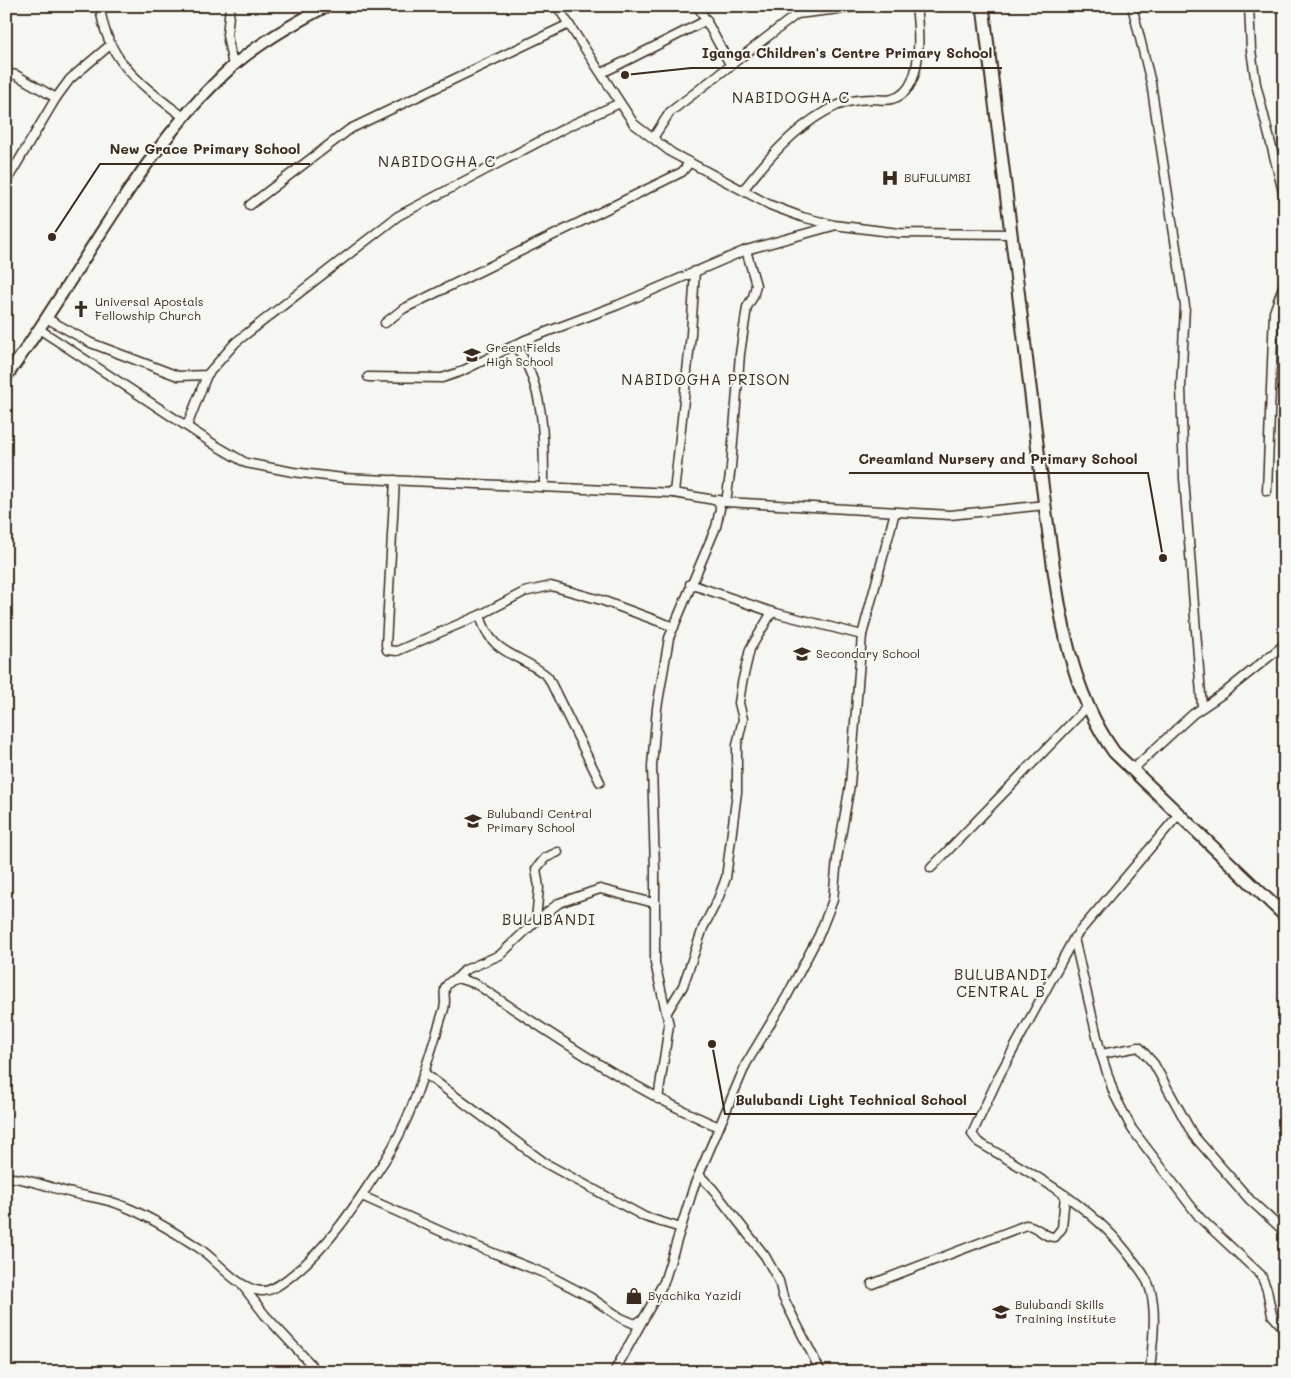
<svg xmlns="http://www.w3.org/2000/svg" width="1291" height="1378" viewBox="0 0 1291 1378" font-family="Mali,sans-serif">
  <rect width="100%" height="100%" fill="#f6f6f2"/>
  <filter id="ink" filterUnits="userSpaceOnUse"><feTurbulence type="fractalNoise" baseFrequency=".02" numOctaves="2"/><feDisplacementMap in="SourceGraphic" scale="10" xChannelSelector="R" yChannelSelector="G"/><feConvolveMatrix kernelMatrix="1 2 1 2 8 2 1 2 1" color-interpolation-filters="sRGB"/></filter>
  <g filter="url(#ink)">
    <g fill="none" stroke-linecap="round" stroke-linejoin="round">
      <!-- minor casing -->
      <g stroke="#3b2a1e" stroke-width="11">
        <g id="minor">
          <path d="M100,6C106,62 143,86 185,118"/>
          <path d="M230,6L227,35L233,66"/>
          <path d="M557,6L634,124L672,153L770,205L802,217L834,225L899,233L1011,234"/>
          <path d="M698,6L731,66"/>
          <path d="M1132,6L1151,83L1185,306L1181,387L1184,478L1202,707"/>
          <path d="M1249,6L1251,50L1256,84L1285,200"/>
          <path d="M6,73L16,75L56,98L70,79L109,46"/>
          <path d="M602,73L707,20"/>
          <path d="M653,138L670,112L797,14L865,6"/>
          <path d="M6,182L56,98"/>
          <path d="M743,190C767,160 792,130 826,111C841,102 855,99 873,99C879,99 886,101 892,99C925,91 919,31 916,6"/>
          <path d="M250,205L350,129L569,24"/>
          <path d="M46,318L91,343L178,376L207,375L236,342L398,216L569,126L620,103"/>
          <path d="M385,323L403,309L682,172L690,162"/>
          <path d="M39,329L215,445L246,463L293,472L343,478L674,493L726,502L950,515L1045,505"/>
          <path d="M515,345C545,386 544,438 544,487"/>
          <path d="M368,377L442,378L460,372L525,340L618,305L746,250L833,226"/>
          <path d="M187,426L207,375"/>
          <path d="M395,480L386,645L387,650L397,651L480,615L524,592L551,586L601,600L674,627"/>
          <path d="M1267,491L1274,312L1285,281"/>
          <path d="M674,493L691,334L695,271"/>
          <path d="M726,502L731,467L740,354L747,307L753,297L756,285L746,250"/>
          <path d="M690,584L772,612L862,635"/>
          <path d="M480,615C491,657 521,653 548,677L600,782"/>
          <path d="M1132,770L1193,714L1224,693L1285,644"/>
          <path d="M931,868L1087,707"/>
          <path d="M536,921L559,903L600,889L654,903"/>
          <path d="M1074,938L1101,1054L1114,1094L1132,1129L1200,1218L1261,1275L1267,1290L1272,1315L1285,1330"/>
          <path d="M457,978L465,970L500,955L536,921L539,887L536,869L545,858L558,852"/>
          <path d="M667,1012L683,986L703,928L718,899L726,878L737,792V745L743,719L739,703L742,683L750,649L772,612"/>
          <path d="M1101,1054L1139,1047L1154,1064L1193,1135L1250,1200L1285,1232"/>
          <path d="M424,1073L545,1163L645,1217L681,1228"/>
          <path d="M658,1099L669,1025L655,963V869L652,766L657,708L669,638L716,527L720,509L719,500"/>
          <path d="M699,1175L712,1188L765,1256L779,1281L783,1297L821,1372"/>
          <path d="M6,1178C17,1175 58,1190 72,1193C88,1197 108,1199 123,1206C149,1216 176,1233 199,1248C218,1261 236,1288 261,1291C271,1292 282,1283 290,1277C331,1245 357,1203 385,1160C414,1115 428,1059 444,1009C448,995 437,987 457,978L476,984C554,1036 632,1090 719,1127"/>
          <path d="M362,1196L458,1239L546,1274L590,1297L621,1318L635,1324L643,1319"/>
          <path d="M872,1284L1026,1225C1037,1225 1044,1238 1055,1237L1062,1228L1065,1195"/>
          <path d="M242,1285L265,1315L318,1372"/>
          <path d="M614,1372L664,1282L694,1186L746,1064L787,996L819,935L833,900L837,859L850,785L862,635L895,512"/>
          <path d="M1150,1372C1152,1346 1157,1317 1151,1292C1148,1279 1140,1269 1132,1259C1093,1205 1034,1175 978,1142L972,1134L1000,1074L1074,938L1179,814"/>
        </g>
      </g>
      <!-- tertiary casing -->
      <g stroke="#3b2a1e" stroke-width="14">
        <path id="tertiary" d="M6,377C80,276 140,149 234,65C262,41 294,23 327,6"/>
      </g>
      <!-- secondary casing -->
      <g stroke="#3b2a1e" stroke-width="15">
        <path id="secondary" d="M983,6C998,131 1014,255 1029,379C1036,433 1042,488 1050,542C1060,616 1070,690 1114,752L1285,916"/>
      </g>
      <!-- minor -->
      <use href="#minor" stroke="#f6f6f2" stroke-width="8"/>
      <!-- tertiary -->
      <use href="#tertiary" stroke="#f6f6f2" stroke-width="10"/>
      <!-- secondary -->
      <use href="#secondary" stroke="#f6f6f2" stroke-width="11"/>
    </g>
  </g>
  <!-- icons -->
  <defs>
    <g id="hospital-bare" transform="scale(1.35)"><path d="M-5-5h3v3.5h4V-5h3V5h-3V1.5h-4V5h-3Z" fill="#3b2a1e" stroke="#f6f6f2" stroke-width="2.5" paint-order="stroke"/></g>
    <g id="church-bare" transform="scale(1.35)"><path d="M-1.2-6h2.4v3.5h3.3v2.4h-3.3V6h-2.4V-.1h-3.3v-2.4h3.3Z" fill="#3b2a1e" stroke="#f6f6f2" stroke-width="2.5" paint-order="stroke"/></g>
    <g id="school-bare" transform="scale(1.35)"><path d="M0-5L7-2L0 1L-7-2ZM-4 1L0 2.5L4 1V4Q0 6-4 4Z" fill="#3b2a1e" stroke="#f6f6f2" stroke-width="2.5" paint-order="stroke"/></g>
    <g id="shop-bare" transform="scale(1.35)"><path d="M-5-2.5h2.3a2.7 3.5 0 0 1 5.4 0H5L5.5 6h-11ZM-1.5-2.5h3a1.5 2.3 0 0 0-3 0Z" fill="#3b2a1e" stroke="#f6f6f2" stroke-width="2.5" paint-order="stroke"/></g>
    <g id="university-bare" transform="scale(1.35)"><path d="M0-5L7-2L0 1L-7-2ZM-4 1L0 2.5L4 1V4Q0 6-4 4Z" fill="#3b2a1e" stroke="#f6f6f2" stroke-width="2.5" paint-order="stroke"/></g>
  </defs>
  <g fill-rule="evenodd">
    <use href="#hospital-bare" x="890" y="178"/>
    <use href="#church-bare" x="81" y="309"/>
    <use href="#school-bare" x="472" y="355"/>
    <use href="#school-bare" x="802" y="654"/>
    <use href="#school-bare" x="473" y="821"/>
    <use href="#shop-bare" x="634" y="1296"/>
    <use href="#university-bare" x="1001" y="1312"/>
  </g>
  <g text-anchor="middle" stroke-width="4" stroke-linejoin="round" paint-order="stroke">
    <!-- poi labels -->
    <g font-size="12" fill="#3b2a1e" stroke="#f6f6f2" text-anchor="start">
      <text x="904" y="182">BUFULUMBI</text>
      <text x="95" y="306">Universal Apostals<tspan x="95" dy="14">Fellowship Church</tspan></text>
      <text x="486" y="352">Green Fields<tspan x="486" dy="14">High School</tspan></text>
      <text x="816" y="658">Secondary School</text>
      <text x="487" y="818">Bulubandi Central<tspan x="487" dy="14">Primary School</tspan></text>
      <text x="648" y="1300">Byachika Yazidi</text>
      <text x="1015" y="1309">Bulubandi Skills<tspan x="1015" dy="14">Training institute</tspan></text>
    </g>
    <!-- quarter labels -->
    <g font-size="15" letter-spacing="1" fill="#3b2a1e" stroke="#f6f6f2">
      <text x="791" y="103">NABIDOGHA C</text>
      <text x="437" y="167">NABIDOGHA C</text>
      <text x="706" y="385">NABIDOGHA PRISON</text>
      <text x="549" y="925">BULUBANDI</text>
      <text x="1001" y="980">BULUBANDI<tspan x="1001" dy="17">CENTRAL B</tspan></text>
    </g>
  </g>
  <!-- callouts -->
  <path fill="none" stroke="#3b2a1e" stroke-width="2" d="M625 75L691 68H1002M52 237L100 164H310M1163 558L1148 473H849M712 1044L725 1114H977"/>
  <g fill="#3b2a1e" stroke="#f6f6f2" stroke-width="2">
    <circle cx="625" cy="75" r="5"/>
    <circle cx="52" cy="237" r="5"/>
    <circle cx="1163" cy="558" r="5"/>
    <circle cx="712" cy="1044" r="5"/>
  </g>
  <g font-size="14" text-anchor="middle" font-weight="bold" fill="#3b2a1e" stroke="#f6f6f2" stroke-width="4" stroke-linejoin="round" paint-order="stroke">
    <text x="847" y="58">Iganga Children's Centre Primary School</text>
    <text x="205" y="154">New Grace Primary School</text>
    <text x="998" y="464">Creamland Nursery and Primary School</text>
    <text x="851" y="1105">Bulubandi Light Technical School</text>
  </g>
  <!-- margin -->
  <rect width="1291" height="1378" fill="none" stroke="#f6f6f2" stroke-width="25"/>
  <rect x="12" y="12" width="1266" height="1353" fill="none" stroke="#3b2a1e" stroke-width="2" filter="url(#ink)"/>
</svg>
